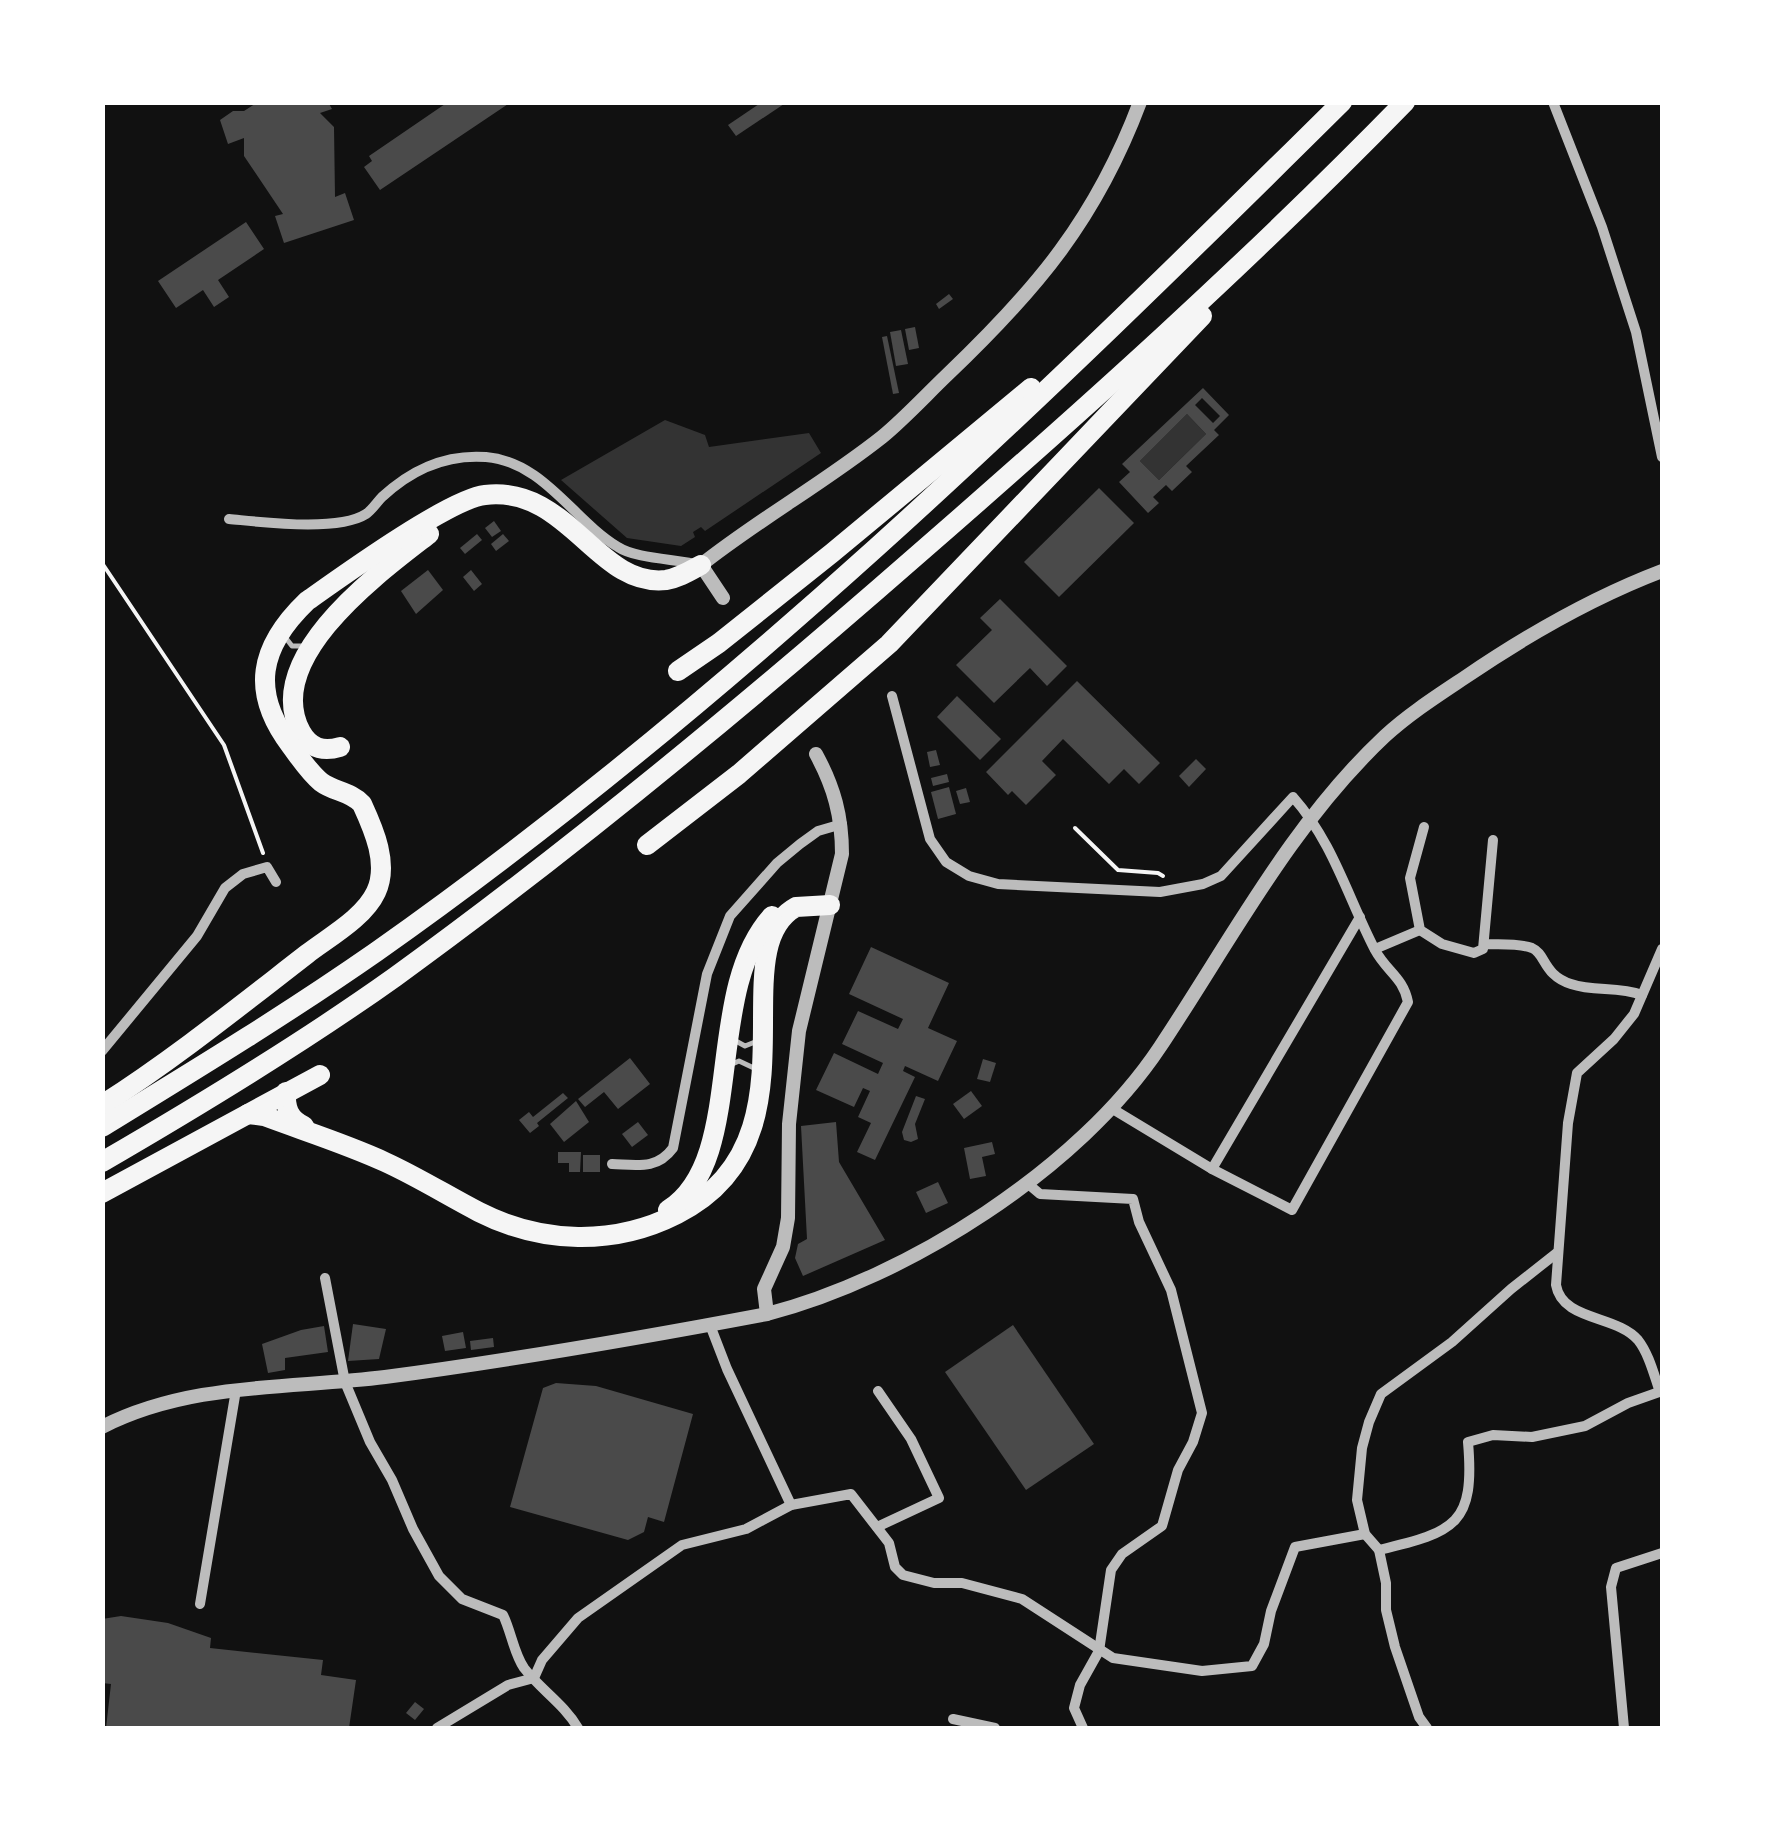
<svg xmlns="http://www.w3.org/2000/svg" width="1765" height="1831" viewBox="0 0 1765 1831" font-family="Mulish,sans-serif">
  <rect width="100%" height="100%" fill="#111"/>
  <!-- water -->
  <g fill="#333">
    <path d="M1187,414L1206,434L1159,480L1140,461Z"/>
    <path d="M665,420L705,435L709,447L809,433L821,453L705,531L701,527L693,532L695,537L681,546L627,538L561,480Z"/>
  </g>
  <!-- building -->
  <g fill="#4a4a4a" fill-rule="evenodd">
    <path d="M258,102H328L332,109L320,113L334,127L335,197L345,193L354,220L284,243L275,216L283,214L244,156V138L228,144L220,120L233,111H244Z"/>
    <path d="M448,102H511L380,190L364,167L372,161L369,156Z"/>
    <path d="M762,102H787L736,136L728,125Z"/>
    <path d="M246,222L264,249L218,280L229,297L214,307L203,290L176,308L158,281Z"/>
    <path d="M949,294L953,299L939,309L936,304Z"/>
    <path d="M915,327L919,348L909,350L905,329Z"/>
    <path d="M901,330L908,364L896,366L890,332Z"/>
    <path d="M887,336L899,393L893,394L882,337Z"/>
    <path d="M1203,388L1229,415L1214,430L1219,435L1186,466L1192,472L1172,491L1166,485L1153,497L1159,503L1148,513L1119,482L1130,472L1122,464ZM1202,398L1220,416L1213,423L1195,405ZM1187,414L1206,434L1159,480L1140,461Z"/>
    <path d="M1099,488L1134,523L1059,597L1024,562Z"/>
    <path d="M494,521L501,531L492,537L485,528Z"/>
    <path d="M477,534L482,540L465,554L460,548Z"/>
    <path d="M503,534L509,541L496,551L491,544Z"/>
    <path d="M428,570L443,590L416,614L401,591Z"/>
    <path d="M471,570L482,584L474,591L463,577Z"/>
    <path d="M1000,599L1067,666L1047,686L1030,668L994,703L956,665L992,630L980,618Z"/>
    <path d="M1077,681L1160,763L1139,784L1124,769L1109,784L1063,739L1042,761L1056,775L1026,805L1012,791L1008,795L986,772Z"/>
    <path d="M957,696L1001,739L980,760L937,717Z"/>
    <path d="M936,750L940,765L930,767L927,752Z"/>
    <path d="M1196,759L1206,769L1189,787L1179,776Z"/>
    <path d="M947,774L949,782L933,786L931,778Z"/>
    <path d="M949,787L956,814L938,819L931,792Z"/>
    <path d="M966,788L970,802L960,804L956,791Z"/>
    <path d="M871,947L949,983L928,1028L957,1041L938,1081L905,1066L903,1071L915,1077L875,1160L857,1152L871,1123L858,1117L870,1091L863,1088L854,1107L816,1090L834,1053L878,1074L883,1063L842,1044L858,1011L898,1029L903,1019L849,994Z"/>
    <path d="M630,1058L650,1084L618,1109L604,1092L585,1107L578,1099Z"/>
    <path d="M983,1059L996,1063L990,1082L977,1079Z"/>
    <path d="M971,1091L982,1106L964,1119L953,1104Z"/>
    <path d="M563,1093L568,1098L537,1123L539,1126L530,1133L519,1120L529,1112L533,1117Z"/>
    <path d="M916,1096L925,1099L915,1124L918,1139L911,1142L904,1140L902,1132Z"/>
    <path d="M576,1101L589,1122L564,1142L550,1124Z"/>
    <path d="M638,1122L648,1135L632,1147L622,1134Z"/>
    <path d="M836,1122L839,1162L885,1240L803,1276L795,1258L798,1244L807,1239L801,1126Z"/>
    <path d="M992,1142L995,1154L982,1157L986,1176L970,1179L964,1148Z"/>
    <path d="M558,1152H581L580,1172H569V1163H558Z"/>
    <rect x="583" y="1155" width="17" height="17"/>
    <path d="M938,1182L948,1203L926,1213L916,1192Z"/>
    <path d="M353,1324L386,1329L379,1359L348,1361Z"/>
    <path d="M1013,1325L1094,1444L1026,1490L945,1372Z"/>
    <path d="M324,1326L328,1352L285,1358V1370L268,1373L262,1344L301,1330Z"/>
    <path d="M463,1332L466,1348L445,1351L442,1336Z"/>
    <path d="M493,1338L494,1347L471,1350L470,1341Z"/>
    <path d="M556,1383L596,1386L693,1414L664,1522L648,1517L644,1532L628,1540L510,1507L543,1388Z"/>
    <path d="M121,1616L168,1623L211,1638L210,1648L323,1660L321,1675L356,1680L349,1728H106L111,1684L102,1683V1619Z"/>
    <path d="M415,1702L424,1709L415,1720L406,1713Z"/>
  </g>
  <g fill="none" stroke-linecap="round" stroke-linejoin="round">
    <!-- path -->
    <g stroke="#f5f5f5" stroke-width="4">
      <path d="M102,563L224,745L263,853"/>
      <path d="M1075,828L1118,870L1158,873L1163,876"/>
    </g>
    <!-- service -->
    <g stroke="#bcbcbc" stroke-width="5">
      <path d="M285,637L292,646H304"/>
      <path d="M734,1040L745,1046L755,1042"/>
      <path d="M730,1065L739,1061L756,1069"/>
    </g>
    <!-- minor -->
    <g stroke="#bcbcbc" stroke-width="10">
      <path d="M1553,102L1602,227L1636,332L1662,457"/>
      <path d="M229,519C262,522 338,532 366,514C372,510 377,502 382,497C412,469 446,454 486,457C544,462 573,520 618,547C636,559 678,559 700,565"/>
      <path d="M892,696L930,839L946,862L969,876L998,884L1160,892L1203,884L1221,876L1293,797C1333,842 1348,898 1375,950C1387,972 1403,977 1408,1002L1292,1210L1212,1169L1111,1108"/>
      <path d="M1424,827L1410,878L1420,930L1442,944L1474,953L1483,949L1493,840"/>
      <path d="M1484,944C1498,945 1519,943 1532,948C1546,954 1543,975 1571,984C1594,992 1618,986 1642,995"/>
      <path d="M1375,949L1420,930"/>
      <path d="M102,1051L197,936L225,888L243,874L267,867L276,882"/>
      <path d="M612,1164C637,1165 657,1170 673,1148L707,974L730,916L777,863L800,844L818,831L842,824"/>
      <path d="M1212,1169L1360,917"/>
      <path d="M1027,1183L1040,1194L1133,1199L1139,1222L1171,1290L1202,1413L1193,1442L1178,1470L1162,1526L1122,1554L1111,1570L1099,1651L1080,1685L1074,1708L1083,1728"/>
      <path d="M325,1278L345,1382L370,1442L392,1480L413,1529L439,1576L462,1599L503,1615C511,1631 514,1654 524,1668C541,1690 564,1704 578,1728"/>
      <path d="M710,1325L727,1369L791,1505"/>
      <path d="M1660,1392C1654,1375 1649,1354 1638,1340C1617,1315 1562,1321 1556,1285L1568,1123L1577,1073L1614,1039L1634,1014L1662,949"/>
      <path d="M877,1527L939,1498L911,1439L878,1391"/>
      <path d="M1379,1550C1456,1532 1475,1524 1468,1442L1493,1435L1532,1437L1585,1426L1628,1403L1662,1391"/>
      <path d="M200,1604L236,1390"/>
      <path d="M953,1719L995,1728"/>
      <path d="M437,1728L508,1685L534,1678L542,1660L578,1618L682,1545L746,1529L791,1505L851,1494L889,1543L895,1567L903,1575L934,1583H962L1022,1599L1113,1658L1202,1671L1252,1666L1264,1644L1271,1611L1295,1547L1365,1534"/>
      <path d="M1427,1728L1419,1717L1395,1647L1386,1610V1583L1379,1550L1365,1534L1357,1500L1362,1448L1369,1422L1381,1394L1452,1342L1511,1289L1558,1252"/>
      <path d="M1624,1728L1611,1587L1616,1568L1662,1553"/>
    </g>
    <!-- tertiary -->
    <g stroke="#bcbcbc" stroke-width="14">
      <path d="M723,598L701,565C759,519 824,483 882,437C905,418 926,395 948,374C1037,289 1096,219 1140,102"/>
      <path d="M767,1314L764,1289L783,1247L788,1218L789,1124L799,1031L842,854C842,816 834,787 816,754"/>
      <path d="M102,1427C190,1382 289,1389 385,1377C513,1360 640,1338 767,1314C907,1278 1079,1169 1160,1047C1230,942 1291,824 1385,736C1409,714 1437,696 1464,678C1527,635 1591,598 1662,571"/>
    </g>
    <!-- motorway -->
    <g stroke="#f5f5f5" stroke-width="20">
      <path d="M678,671L719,643L832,553L1031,388"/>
      <path d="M340,747C323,752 310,748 301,732C261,658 380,572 429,534"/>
      <path d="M647,845L739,774L889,644L1202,316"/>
      <path d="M286,1092C285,1108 289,1119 304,1126"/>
      <path d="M102,1105C174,1059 241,1005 307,954C329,937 364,918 376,892C389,864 374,830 362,804C350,791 334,792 321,782C309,772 300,758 291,746C250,692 259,647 307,601C341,577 449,499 485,495C569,485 597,588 666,580C679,578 690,571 701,565"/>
      <path d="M248,1114L264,1116C304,1131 346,1144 385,1162C418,1177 448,1196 479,1212C542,1244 614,1246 677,1214C825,1140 718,950 796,907L830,905"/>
      <path d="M102,1127C195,1070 287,1014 376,952C727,705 1037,404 1342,102"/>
      <path d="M102,1162C202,1104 301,1044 395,977C576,846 747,704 915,557C1083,411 1249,262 1405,102"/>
      <path d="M102,1193L320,1075"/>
      <path d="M668,1210C748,1160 702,993 772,916"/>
    </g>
  </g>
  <!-- border -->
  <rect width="1765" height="1831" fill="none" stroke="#ffffff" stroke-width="210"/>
</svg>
